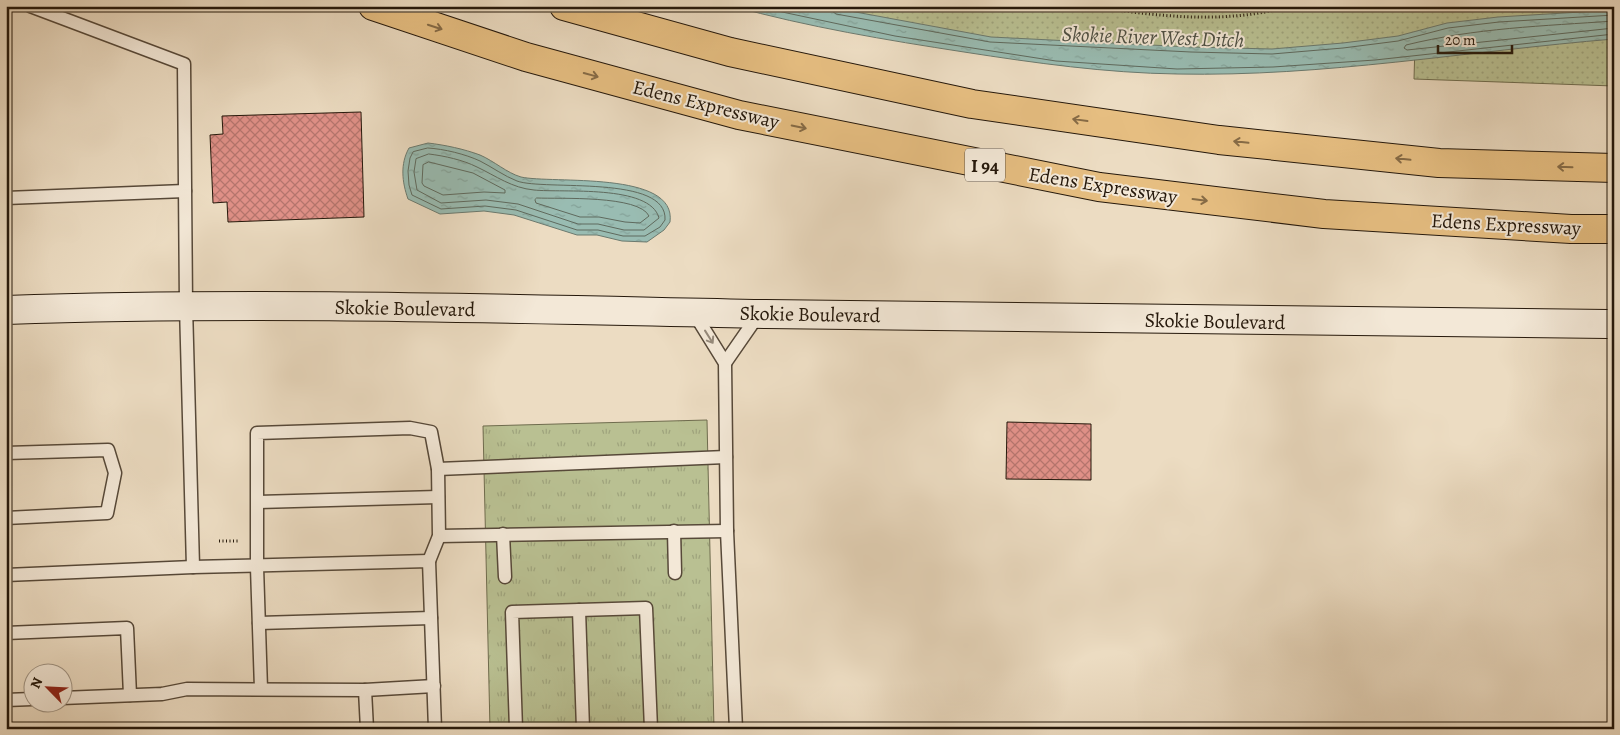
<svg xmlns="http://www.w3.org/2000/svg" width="1620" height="735" viewBox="0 0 1620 735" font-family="Alegreya,serif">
  <defs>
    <pattern id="grass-tufts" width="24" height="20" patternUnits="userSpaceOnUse" patternTransform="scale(1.25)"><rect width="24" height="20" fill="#b9c092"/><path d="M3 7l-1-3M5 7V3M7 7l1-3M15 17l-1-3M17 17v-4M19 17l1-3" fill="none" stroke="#9fa47d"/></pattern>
    <pattern id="park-dots" width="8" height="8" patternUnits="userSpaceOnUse" patternTransform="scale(1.25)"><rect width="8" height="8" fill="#b9c092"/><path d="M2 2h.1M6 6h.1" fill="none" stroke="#9fa47d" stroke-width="1.8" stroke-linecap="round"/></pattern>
    <pattern id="water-ripples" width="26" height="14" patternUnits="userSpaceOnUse" patternTransform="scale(1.25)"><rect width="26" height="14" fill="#99bcb2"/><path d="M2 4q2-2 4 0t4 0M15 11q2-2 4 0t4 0" fill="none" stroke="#84a198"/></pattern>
    <pattern id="building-cross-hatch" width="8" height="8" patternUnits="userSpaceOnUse" patternTransform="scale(1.25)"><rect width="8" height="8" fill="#df9087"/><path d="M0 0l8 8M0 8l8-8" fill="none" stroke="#b5756d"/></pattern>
  </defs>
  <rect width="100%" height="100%" fill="#ecdcc2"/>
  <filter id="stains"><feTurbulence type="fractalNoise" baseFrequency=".004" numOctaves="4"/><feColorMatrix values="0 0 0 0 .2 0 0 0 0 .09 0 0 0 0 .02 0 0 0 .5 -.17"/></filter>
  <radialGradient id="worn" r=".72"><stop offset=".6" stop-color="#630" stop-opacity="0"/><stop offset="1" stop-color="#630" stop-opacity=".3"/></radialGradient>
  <!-- grass -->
  <path fill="url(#grass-tufts)" stroke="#6f6c4e" d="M707,420L714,729H490L483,426Z"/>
  <!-- park -->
  <path fill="url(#park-dots)" stroke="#6f6c4e" d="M782,6H1614V86L1414,79L1415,43L1374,52L1096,54Z"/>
  <!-- water -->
  <g fill="url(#water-ripples)" stroke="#6b7a6f">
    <path d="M732,6H823L991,37L1191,47L1272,49L1343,43L1398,36L1447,23L1498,17L1614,10V39C1468,51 1324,77 1177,74C1106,73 1035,63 964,52C886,40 808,27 732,6Z"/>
    <path d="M428,143C445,145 464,149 480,155C494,161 507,173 521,177C552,184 677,170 670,222L664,230L647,242L622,241L597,235H577L514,215L484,211L440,214L408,199C402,182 400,164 409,148Z"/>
  </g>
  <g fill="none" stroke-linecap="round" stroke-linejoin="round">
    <!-- shore -->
    <g stroke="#5f6a5e" stroke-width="1">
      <path d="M754,6L895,36L1056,61L1177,69L1273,67L1375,60L1614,34"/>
      <path d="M831,6L832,11L836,14L990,42L1191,52L1272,54L1343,48L1398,41L1448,28L1499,22L1614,15"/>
      <path d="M1614,21C1543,26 1475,28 1406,45L1404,48L1407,50L1614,28"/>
      <path d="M428,148C444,149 465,154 480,161C492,167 504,176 517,181C544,191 668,174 665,220L660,227L645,236H623L598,230H577L516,210L485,206L441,209L412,195L409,185L408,171L410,158L413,152Z"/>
      <path d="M429,154C445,156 463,160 477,167C496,176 512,188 534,190C562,193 650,184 659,218L644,230H624L598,224H578L518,204L486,200L441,203L417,190L414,172L416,159Z"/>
      <path d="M429,162L473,173L505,190V193L484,192L443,195L424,186L422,183L423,165Z"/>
      <path d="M537,198C560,199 639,195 649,216L640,223L625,222L599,217H580L536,203L535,200Z"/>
    </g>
  </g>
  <!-- building -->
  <g fill="url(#building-cross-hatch)" stroke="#25180b">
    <path d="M361,112L364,217L228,222L227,202L213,203L210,135L223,134L222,116Z"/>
    <path d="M1007,422L1091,424V480L1006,479Z"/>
  </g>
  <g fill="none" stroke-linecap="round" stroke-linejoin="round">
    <!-- service casing -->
    <g stroke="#574939" stroke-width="15">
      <g id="service">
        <path d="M30,6L184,64L186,306L193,567"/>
        <path d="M6,198L185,191"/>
        <path d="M694,313L725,363L727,531L736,729"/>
        <path d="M725,363L759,314"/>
        <path d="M6,453L108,450L115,473L107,513L6,518"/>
        <path d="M438,469L726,457"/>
        <path d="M258,502L438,497"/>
        <path d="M674,531L675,573"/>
        <path d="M503,534L505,577"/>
        <path d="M439,536L727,531"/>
        <path d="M6,575L193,567L429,561L435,729"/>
        <path d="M579,610L583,729"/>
        <path d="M259,623L431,618"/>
        <path d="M6,633L127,628L130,695"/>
        <path d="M261,689L257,567V433L410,428L431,432L438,469L439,536L429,561"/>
        <path d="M365,690L434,686"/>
        <path d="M62,698L162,694L187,689L365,690L367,729"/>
        <path d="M6,700L32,699"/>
        <path d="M516,729L512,612L646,608L651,729"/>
      </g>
    </g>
    <!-- secondary casing -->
    <g stroke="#25180b" stroke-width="30">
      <path id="secondary" d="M6,310C259,301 513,309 766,314C1048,319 1331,322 1614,324"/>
    </g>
    <!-- motorway casing -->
    <g stroke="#25180b" stroke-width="30">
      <g id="motorway">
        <path d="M373,6L526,57L739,115L1099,187L1324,214L1571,229H1614"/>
        <path d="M564,6L730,52L972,104L1219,140L1439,163L1614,168"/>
      </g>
    </g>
    <!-- path -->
    <g stroke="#25180b" stroke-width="3" stroke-dasharray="1 2.5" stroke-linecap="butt">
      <path d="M1090,6C1154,16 1226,25 1290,6"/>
      <path d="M219,541H239"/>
    </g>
    <!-- service -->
    <use href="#service" stroke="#f3e8d7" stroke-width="12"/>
    <!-- secondary -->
    <use href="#secondary" stroke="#f3e8d7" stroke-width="28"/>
    <!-- motorway -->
    <use href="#motorway" stroke="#e6be81" stroke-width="28"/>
  </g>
  <!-- one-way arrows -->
  <defs><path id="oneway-shaft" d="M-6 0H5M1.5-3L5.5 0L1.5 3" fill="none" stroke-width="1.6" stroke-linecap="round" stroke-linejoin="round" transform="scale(1.25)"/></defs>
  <g stroke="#866b46">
    <use href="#oneway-shaft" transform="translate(435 27) rotate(18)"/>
    <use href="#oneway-shaft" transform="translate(591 75) rotate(15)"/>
    <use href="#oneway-shaft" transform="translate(1080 120) rotate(-172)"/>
    <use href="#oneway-shaft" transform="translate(799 127) rotate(12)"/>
    <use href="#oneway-shaft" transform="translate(1241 142) rotate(-174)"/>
    <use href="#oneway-shaft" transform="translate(1403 159) rotate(-174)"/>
    <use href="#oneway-shaft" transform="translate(1565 167) rotate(-178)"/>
    <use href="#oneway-shaft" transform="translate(1200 200) rotate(7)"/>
  </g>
  <use stroke="#968a7b" href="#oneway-shaft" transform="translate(709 337) rotate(58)"/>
  <g text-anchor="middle" stroke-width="4" stroke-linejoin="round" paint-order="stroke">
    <!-- shield labels -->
    <rect fill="#f3e8d7" stroke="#635648" stroke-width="1" x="965" y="148.5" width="40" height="33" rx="4"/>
    <g font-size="19" font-weight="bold" fill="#25180b">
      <text x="985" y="172">I 94</text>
    </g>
    <!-- street labels -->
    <g font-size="20" fill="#25180b" stroke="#f3e8d7">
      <text transform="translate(706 104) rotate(14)" y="7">Edens Expressway</text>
      <text transform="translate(1103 185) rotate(9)" y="7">Edens Expressway</text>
      <text transform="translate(1506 224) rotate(3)" y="7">Edens Expressway</text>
      <text transform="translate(405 308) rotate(1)" y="7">Skokie Boulevard</text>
      <text transform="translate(810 314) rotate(1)" y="7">Skokie Boulevard</text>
      <text transform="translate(1215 321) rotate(1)" y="7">Skokie Boulevard</text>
    </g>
    <!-- water labels -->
    <g font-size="21" font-style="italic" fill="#4e5145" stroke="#f3e8d7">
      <text transform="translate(1153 37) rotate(2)" y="7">Skokie River West Ditch</text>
    </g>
  </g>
  <!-- margin -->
  <rect width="1620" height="735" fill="none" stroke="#ecdcc2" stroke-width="25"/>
  <rect x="8" y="8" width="1605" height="720" fill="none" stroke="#25180b" stroke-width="2.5"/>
  <rect x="12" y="12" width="1595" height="710" fill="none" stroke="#25180b"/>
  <!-- north arrow -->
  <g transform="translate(48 688) rotate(294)"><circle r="24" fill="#f3e8d7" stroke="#a19585"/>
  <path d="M0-4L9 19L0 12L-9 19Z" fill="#8f2418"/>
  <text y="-8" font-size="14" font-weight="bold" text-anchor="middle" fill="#25180b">N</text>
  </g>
  <!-- scale -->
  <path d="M1438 45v8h74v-8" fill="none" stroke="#25180b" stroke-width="2.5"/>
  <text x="1445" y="45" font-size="15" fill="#25180b" stroke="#f3e8d7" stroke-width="4" paint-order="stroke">20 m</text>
  <rect width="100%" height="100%" filter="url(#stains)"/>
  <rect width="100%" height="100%" fill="url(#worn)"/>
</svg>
